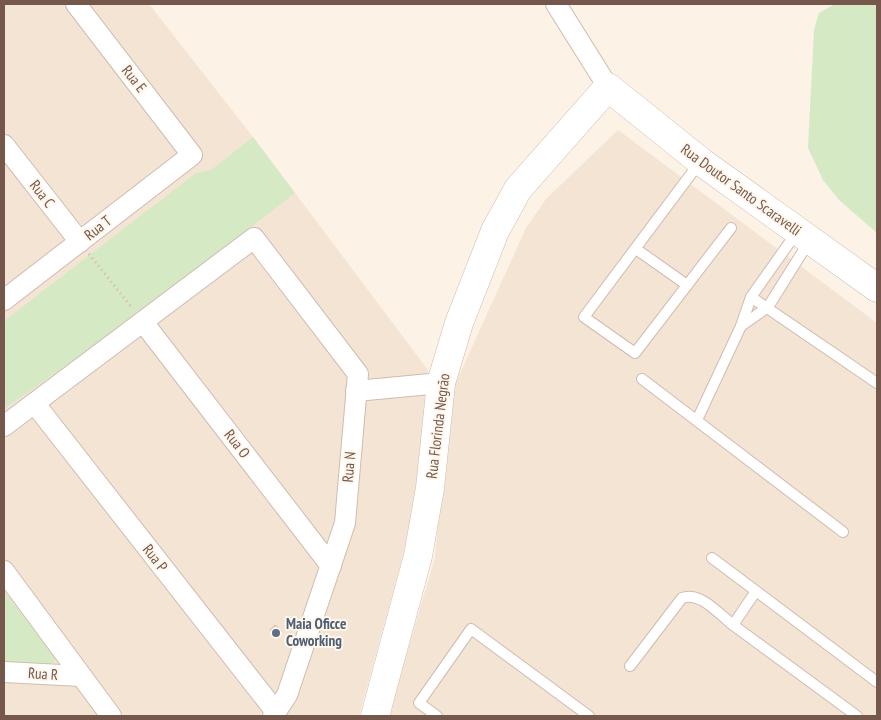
<svg xmlns="http://www.w3.org/2000/svg" width="881" height="720" viewBox="0 0 881 720" font-family="'PT Sans Narrow',sans-serif">
  <rect width="100%" height="100%" fill="#fcf2e6"/>
  <!-- residential -->
  <g fill="#f4e4d4">
    <path d="M4,4H149L253,137L428,370L418,483L402,559L359,716H4Z"/>
    <path d="M618,130L877,323V716H388L435,558L448,400L526,228L546,199Z"/>
  </g>
  <!-- green -->
  <g fill="#d5eac4">
    <path d="M835,4H877V233L839,200L823,180L808,148L814,30L819,13Z"/>
    <path d="M253,137L295,193L138,315L4,409V321L196,173L211,170Z"/>
    <path d="M4,591L56,659L49,665L4,662Z"/>
  </g>
  <!-- building -->
  <path fill="#f1d0be" stroke="#e3b59f" d="M275,625L282,631L276,636L270,630Z"/>
  <g fill="none" stroke-linecap="round" stroke-linejoin="round">
    <!-- lane casing -->
    <g stroke="#d0bcaf" stroke-width="12">
      <g id="lane">
        <path d="M700,162L584,317L635,353L731,228"/>
        <path d="M636,249L687,285"/>
        <path d="M751,297L877,383"/>
        <path d="M741,326L768,307L810,240"/>
        <path d="M642,379L843,532"/>
        <path d="M697,420L741,326L751,297L797,232"/>
        <path d="M712,558L877,682"/>
        <path d="M756,591L733,625L857,716"/>
        <path d="M630,666L682,598C700,591 719,614 733,625"/>
        <path d="M437,716L419,703L471,629L589,716"/>
      </g>
    </g>
    <!-- street casing -->
    <g stroke="#d0bcaf" stroke-width="22">
      <g id="street">
        <path d="M556,4L608,87"/>
        <path d="M4,145L80,242"/>
        <path d="M4,300L192,155L76,4"/>
        <path d="M143,322L331,566"/>
        <path d="M356,391L441,383"/>
        <path d="M35,404L276,712"/>
        <path d="M4,426L254,238L358,374L345,523L287,695L273,716"/>
        <path d="M4,571L111,716"/>
        <path d="M4,672L81,676"/>
      </g>
    </g>
    <!-- secondary casing -->
    <g stroke="#d3bbac" stroke-width="29">
      <path id="secondary" d="M375,716L418,556L430,488L441,383L459,323L495,231L518,189L608,87L700,161L877,288"/>
    </g>
    <!-- path -->
    <path stroke="#d6b3a1" stroke-width="3" stroke-dasharray="1 4" stroke-linecap="butt" d="M89,254L132,308"/>
    <!-- lane -->
    <use href="#lane" stroke="#fff" stroke-width="10"/>
    <!-- street -->
    <use href="#street" stroke="#fff" stroke-width="20"/>
    <!-- secondary -->
    <use href="#secondary" stroke="#fff" stroke-width="28"/>
  </g>
  <!-- markers -->
  <circle fill="#5c6f8a" stroke="#fff6ec" stroke-width="2" cx="276" cy="633" r="5"/>
  <g text-anchor="middle" stroke-width="4" stroke-linejoin="round" paint-order="stroke">
    <!-- street labels -->
    <g font-size="15" fill="#75584b" stroke="#fff6ec">
      <text transform="translate(134 79) rotate(52)" y="5">Rua E</text>
      <text transform="translate(741 190) rotate(36)" y="5">Rua Doutor Santo Scaravelli</text>
      <text transform="translate(42 194) rotate(52)" y="5">Rua C</text>
      <text transform="translate(98 228) rotate(-38)" y="5">Rua T</text>
      <text transform="translate(438 426) rotate(-83)" y="5">Rua Florinda Negrão</text>
      <text transform="translate(237 444) rotate(52)" y="5">Rua O</text>
      <text transform="translate(349 467) rotate(-85)" y="5">Rua N</text>
      <text transform="translate(155 558) rotate(52)" y="5">Rua P</text>
      <text transform="translate(43 674) rotate(4)" y="5">Rua R</text>
    </g>
    <!-- service labels -->
    <g font-size="15" font-weight="bold" fill="#4e5e75" stroke="#fff6ec" text-anchor="start">
      <text x="286" y="629">Maia Oficce<tspan x="286" dy="17">Coworking</tspan></text>
    </g>
  </g>
  <!-- border -->
  <rect width="881" height="720" fill="none" stroke="#75584b" stroke-width="10"/>
</svg>
